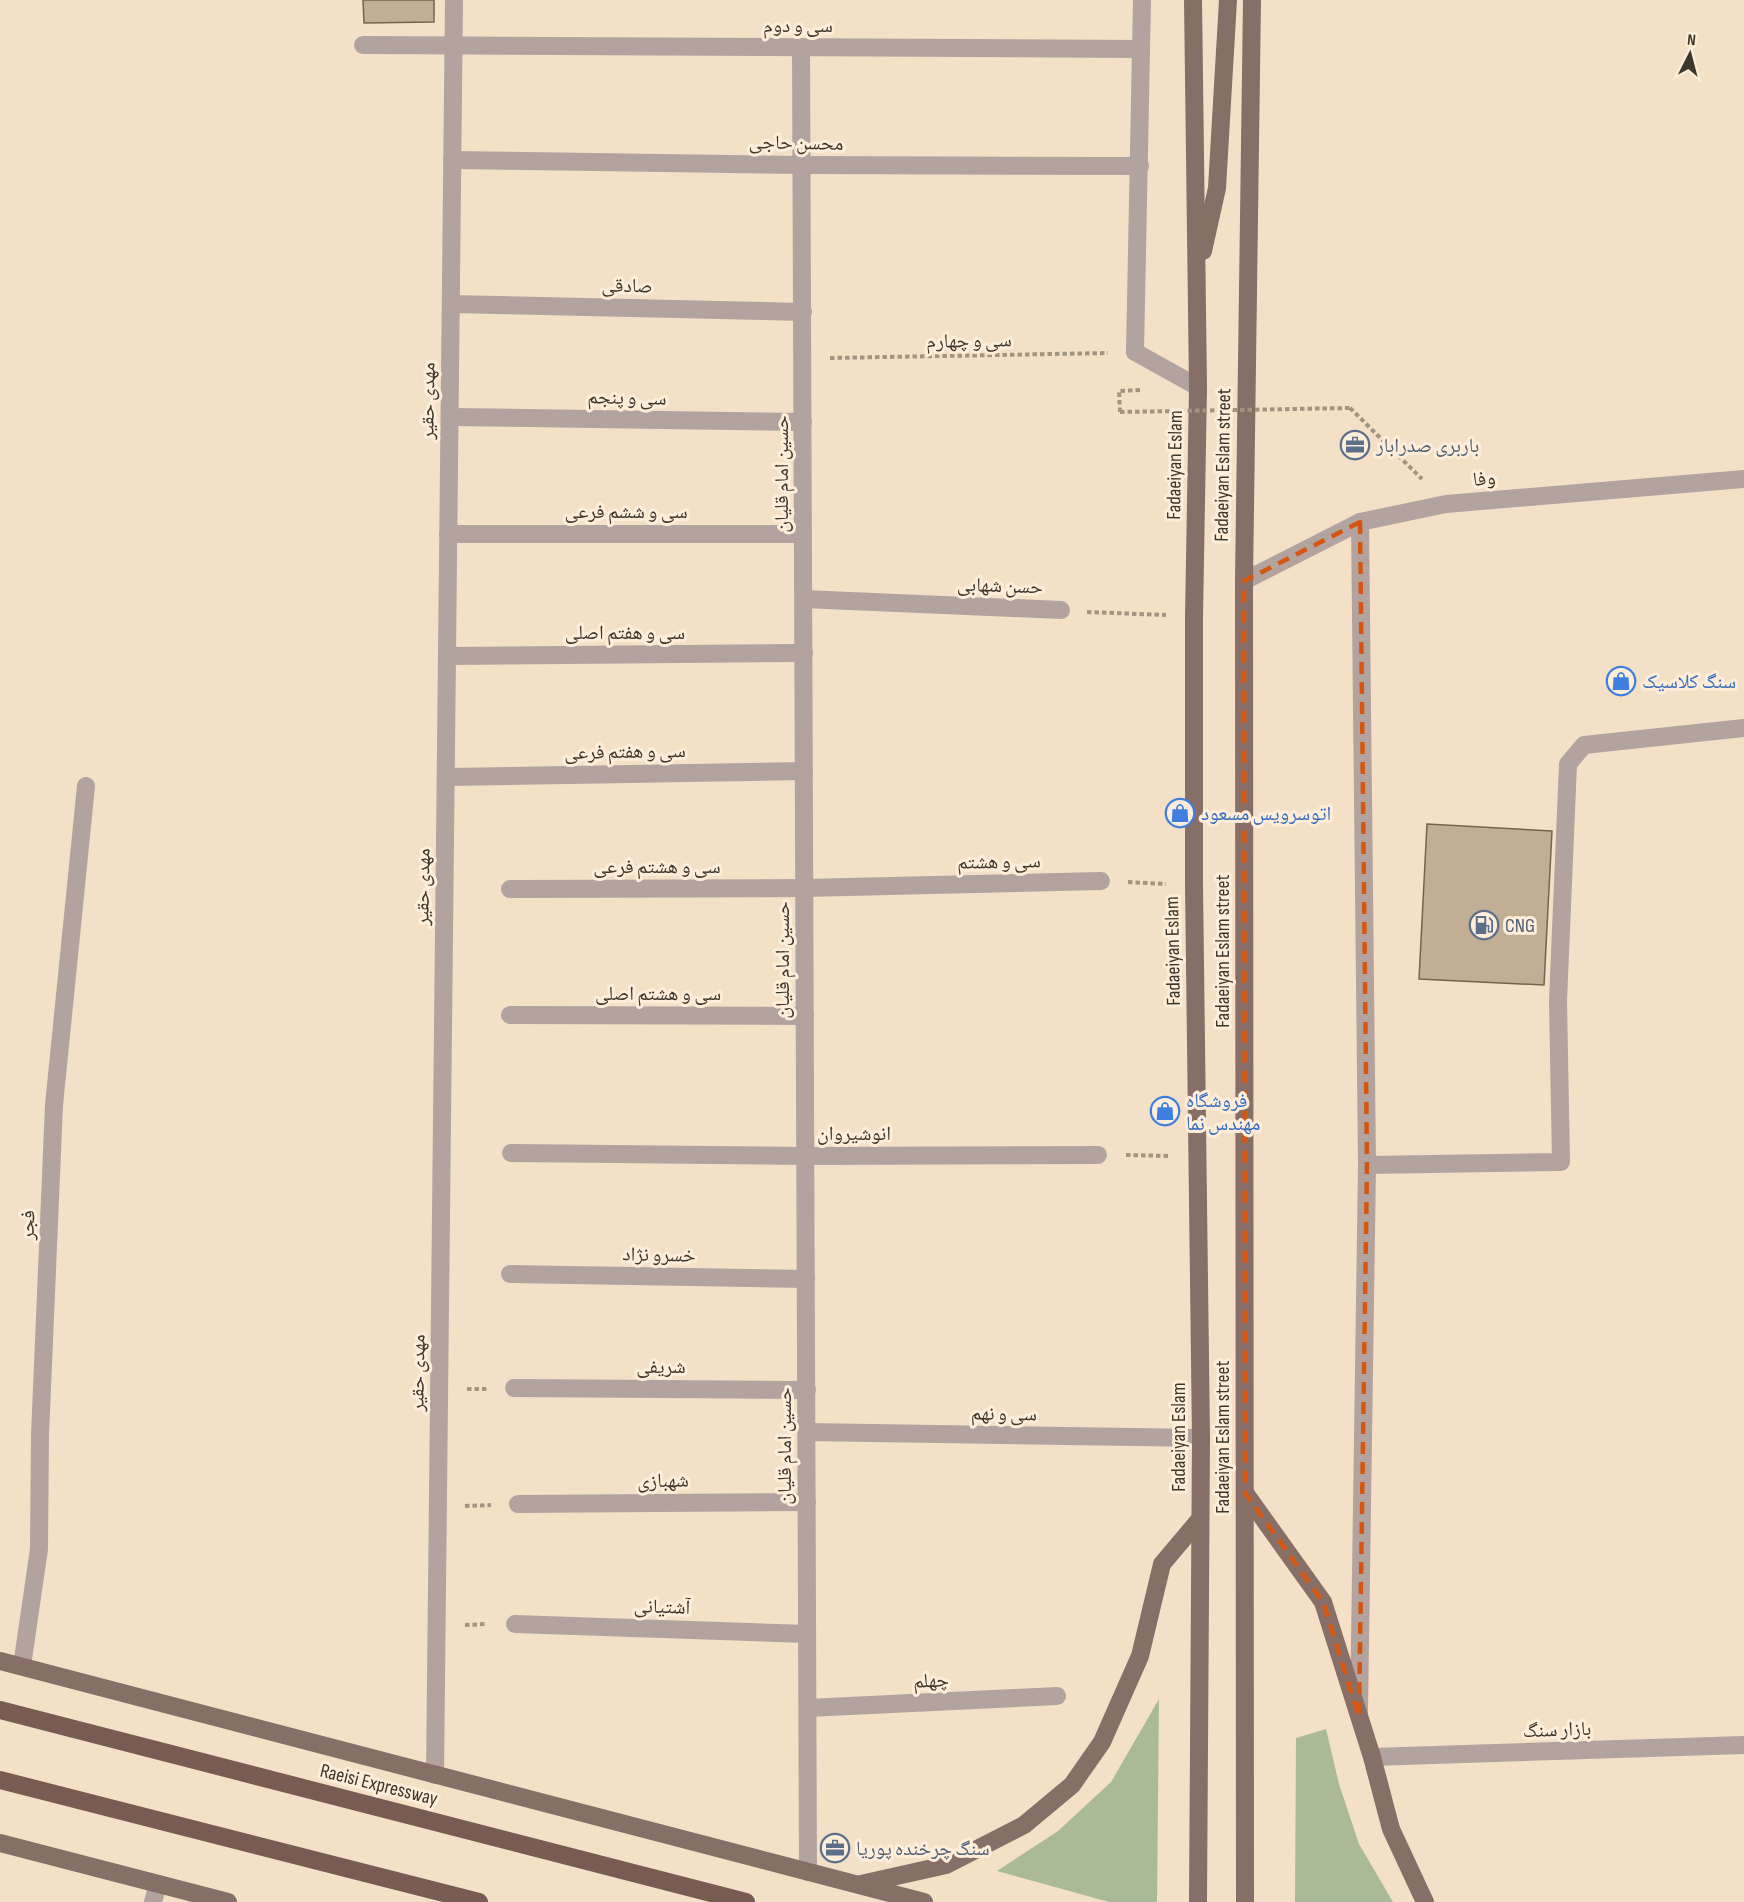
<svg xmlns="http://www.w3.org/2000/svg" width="1744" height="1902" viewBox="0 0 1744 1902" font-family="'Sofia Sans Condensed','Noto Naskh Arabic',sans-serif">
  <rect width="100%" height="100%" fill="#f4e0c6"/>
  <!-- green -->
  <g fill="#aaba99">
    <path d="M1159,1699L1157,1902H1109L997,1871L1058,1831L1111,1782Z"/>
    <path d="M1326,1729L1339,1784L1359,1844L1393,1902H1295L1296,1738Z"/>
  </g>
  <!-- building -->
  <g fill="#c1ae95" stroke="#75644d" stroke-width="1.5">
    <path d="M363,0H434V22L364,23Z"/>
    <path d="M1427,824L1552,831L1544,985L1419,979Z"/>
  </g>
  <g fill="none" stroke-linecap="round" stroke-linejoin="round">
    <!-- path -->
    <g stroke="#a29481" stroke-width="4" stroke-dasharray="4.5 3" stroke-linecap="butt">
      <path d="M830,358L1108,353"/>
      <path d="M1350,408L1422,479"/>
      <path d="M1120,412L1119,391L1142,390"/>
      <path d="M1087,612L1166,615"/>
      <path d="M1128,882L1166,884"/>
      <path d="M1126,1155L1170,1156"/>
      <path d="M467,1389H487"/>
      <path d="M465,1506L491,1505"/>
      <path d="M465,1625L487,1624"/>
    </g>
    <!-- minor -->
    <g stroke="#b2a39f" stroke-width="18">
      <path d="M1142,0L1135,352L1198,387"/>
      <path d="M363,45L1141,49"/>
      <path d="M801,47L808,1872"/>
      <path d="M452,160L802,165L1140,166"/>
      <path d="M451,304L803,312"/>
      <path d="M450,417L803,422"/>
      <path d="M448,534H803"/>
      <path d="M1244,581L1360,522L1446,504L1744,479"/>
      <path d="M804,599L1061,610"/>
      <path d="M447,656L804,653"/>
      <path d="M446,777L804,771"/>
      <path d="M510,889L805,888L1101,881"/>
      <path d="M510,1015L805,1016"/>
      <path d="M511,1153L806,1156L1098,1155"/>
      <path d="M1367,1165L1561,1162L1558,1001L1568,764L1584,745L1744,728"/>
      <path d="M510,1274L806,1279"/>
      <path d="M514,1388L807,1390"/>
      <path d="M807,1432L1201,1438"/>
      <path d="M518,1504L807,1502"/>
      <path d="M515,1624L807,1634"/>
      <path d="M22,1666L39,1549L40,1435L54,1105L86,786"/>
      <path d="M808,1708L1057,1696"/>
      <path d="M1359,1711L1367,1165L1360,522"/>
      <path d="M1372,1757L1744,1745"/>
      <path d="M435,1775L454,0"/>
      <path d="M153,1902L158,1884"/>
    </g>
    <!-- major -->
    <g stroke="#876e66" stroke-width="18">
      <path d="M1193,0L1198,387L1194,617V885L1201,1438L1198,1902"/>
      <path d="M1203,251L1217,188L1228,0"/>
      <path d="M1245,1493L1323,1602L1372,1757L1391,1829L1425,1902"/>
      <path d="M0,1661L924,1902"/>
      <path d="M0,1843L228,1902"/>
      <path d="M861,1884L946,1865L1024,1825L1072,1785L1102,1742L1140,1656L1162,1564L1200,1519"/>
      <path d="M1245,1902L1244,581L1252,0"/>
    </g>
    <!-- highway -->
    <g stroke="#785b52" stroke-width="18">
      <path d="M0,1710L746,1902"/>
      <path d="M0,1780L479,1902"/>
    </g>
    <!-- path-bridge -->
    <path stroke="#a29481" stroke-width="4" stroke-dasharray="4.5 3" stroke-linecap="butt" d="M1120,412L1350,408"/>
  </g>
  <!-- marked area -->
  <path fill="none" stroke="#d7560f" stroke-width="4.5" stroke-dasharray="12 8" stroke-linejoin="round" d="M1360,522L1367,1165L1359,1717L1323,1602L1245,1493L1244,581Z"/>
  <!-- icons -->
  <defs>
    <g id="office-ring" transform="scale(1.5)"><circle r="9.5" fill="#feeed9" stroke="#5c6f8a" stroke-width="1.5"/><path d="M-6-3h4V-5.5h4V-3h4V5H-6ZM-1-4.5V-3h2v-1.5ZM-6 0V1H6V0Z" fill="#5c6f8a"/></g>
    <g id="shop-ring" transform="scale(1.5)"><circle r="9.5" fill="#feeed9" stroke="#3f7fe0" stroke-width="1.5"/><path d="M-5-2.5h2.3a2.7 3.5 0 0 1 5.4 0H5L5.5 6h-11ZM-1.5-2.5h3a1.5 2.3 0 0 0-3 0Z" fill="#3f7fe0"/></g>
    <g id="fuel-ring" transform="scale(1.5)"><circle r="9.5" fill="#feeed9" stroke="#5c6f8a" stroke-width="1.5"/><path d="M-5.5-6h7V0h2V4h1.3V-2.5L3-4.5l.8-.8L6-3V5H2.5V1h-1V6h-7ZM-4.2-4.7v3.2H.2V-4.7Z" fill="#5c6f8a"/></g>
  </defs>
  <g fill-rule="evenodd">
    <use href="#office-ring" x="1355" y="445"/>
    <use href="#shop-ring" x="1621" y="681"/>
    <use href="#shop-ring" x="1180" y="813"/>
    <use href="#fuel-ring" x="1484" y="925"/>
    <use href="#shop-ring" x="1165" y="1111"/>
    <use href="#office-ring" x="835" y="1848"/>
  </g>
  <g text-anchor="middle" stroke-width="6" stroke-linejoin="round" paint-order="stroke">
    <!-- street labels -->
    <g font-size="20" fill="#3d362b" stroke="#feeed9">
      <text x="798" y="32">سی و دوم</text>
      <text transform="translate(796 142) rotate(1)" y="7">محسن حاجی</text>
      <text transform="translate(627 285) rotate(1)" y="7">صادقی</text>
      <text transform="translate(969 340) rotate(-1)" y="7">سی و چهارم</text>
      <text transform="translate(627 397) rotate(1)" y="7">سی و پنجم</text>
      <text transform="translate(427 401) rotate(-89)" y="7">مهدی حقیر</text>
      <text transform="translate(1174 465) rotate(-89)" y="7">Fadaeiyan Eslam</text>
      <text transform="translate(1222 465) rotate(-89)" y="7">Fadaeiyan Eslam street</text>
      <text transform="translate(781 474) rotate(-90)" y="7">حسین امام قلیان</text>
      <text transform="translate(1484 478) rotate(-5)" y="7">وفا</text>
      <text x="626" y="518">سی و ششم فرعی</text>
      <text transform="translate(1000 585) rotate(2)" y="7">حسن شهابی</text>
      <text x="625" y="639">سی و هفتم اصلی</text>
      <text transform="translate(625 751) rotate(-1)" y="7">سی و هفتم فرعی</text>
      <text transform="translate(999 861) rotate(-1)" y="7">سی و هشتم</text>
      <text x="657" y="873">سی و هشتم فرعی</text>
      <text transform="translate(422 887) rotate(-89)" y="7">مهدی حقیر</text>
      <text transform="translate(1172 951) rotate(-91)" y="7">Fadaeiyan Eslam</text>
      <text transform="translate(1222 951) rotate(-90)" y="7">Fadaeiyan Eslam street</text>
      <text transform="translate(782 960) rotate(-90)" y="7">حسین امام قلیان</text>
      <text x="658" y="1000">سی و هشتم اصلی</text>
      <text x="854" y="1140">انوشیروان</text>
      <text transform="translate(27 1225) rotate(-88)" y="7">فجر</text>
      <text transform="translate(659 1254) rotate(1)" y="7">خسرو نژاد</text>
      <text x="661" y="1373">شریفی</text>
      <text transform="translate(417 1373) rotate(-89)" y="7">مهدی حقیر</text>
      <text transform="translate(1004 1413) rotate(1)" y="7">سی و نهم</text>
      <text transform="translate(1178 1437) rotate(-90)" y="7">Fadaeiyan Eslam</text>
      <text transform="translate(1222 1437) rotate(-90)" y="7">Fadaeiyan Eslam street</text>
      <text transform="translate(784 1446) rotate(-90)" y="7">حسین امام قلیان</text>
      <text transform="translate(663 1480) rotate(-1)" y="7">شهبازی</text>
      <text transform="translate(662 1606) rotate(2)" y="7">آشتیانی</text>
      <text transform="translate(931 1680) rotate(-3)" y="7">چهلم</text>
      <text transform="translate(1557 1729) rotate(-2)" y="7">بازار سنگ</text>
      <text transform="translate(379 1784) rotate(14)" y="7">Raeisi Expressway</text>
    </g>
    <!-- service labels -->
    <g font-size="20" fill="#4e5e75" stroke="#feeed9" text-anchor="start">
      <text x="1376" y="452">باربری صدرابار</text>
      <text x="1505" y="932">CNG</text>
      <text x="856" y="1855">سنگ چرخنده پوریا</text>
    </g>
    <!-- shop labels -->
    <g font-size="20" fill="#366cbe" stroke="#feeed9" text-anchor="start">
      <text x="1642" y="688">سنگ کلاسیک</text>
      <text x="1201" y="820">اتوسرویس مسعود</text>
      <text x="1186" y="1107">فروشگاه<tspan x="1186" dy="23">مهندس نما</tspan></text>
    </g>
  </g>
  <!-- north arrow -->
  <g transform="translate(1690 54) rotate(6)" stroke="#feeed9" stroke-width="4.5" paint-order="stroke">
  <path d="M0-4.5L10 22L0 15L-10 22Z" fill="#3d362b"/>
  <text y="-9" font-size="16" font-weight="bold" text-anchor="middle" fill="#3d362b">N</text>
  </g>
</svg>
